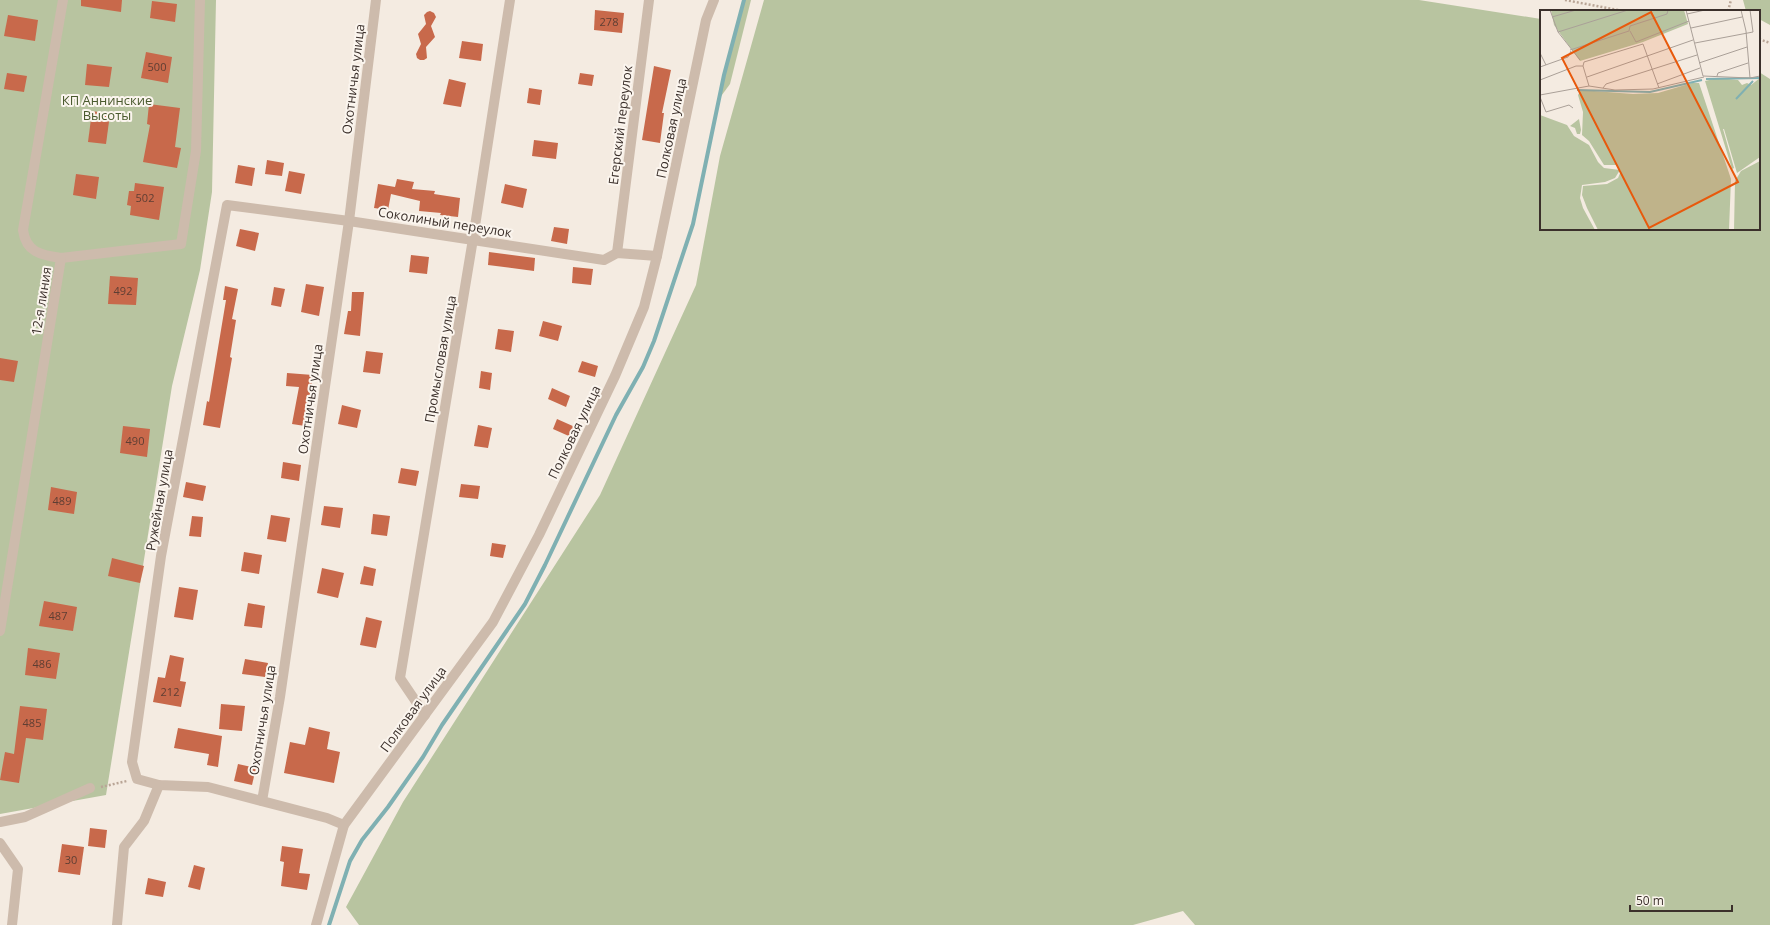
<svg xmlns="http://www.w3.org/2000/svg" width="1770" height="925" viewBox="0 0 1770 925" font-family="'Open Sans',sans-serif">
  <rect width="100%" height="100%" fill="#f4ebe1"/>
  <!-- green -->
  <g fill="#b8c4a0">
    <path d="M0,0H216L212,192L200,270L172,386L106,795L0,814Z"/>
    <path d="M743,0H751L730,84L719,99Z"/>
    <path d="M764,0H1419L1541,19V229H1759V72L1770,79V925H1195L1183,911L1133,925H359L346,907L403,802L600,495L696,285L720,156Z"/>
    <path d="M1743,0H1770V25L1759,19V11H1746Z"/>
  </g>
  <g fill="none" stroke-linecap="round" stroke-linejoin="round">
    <!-- stream -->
    <path stroke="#7fb0b2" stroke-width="4" d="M329,925L350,861L362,840L388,807L423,757L442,725L525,604L545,565L616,415L643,367L654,341L693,224L724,75L744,0"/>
  </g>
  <!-- building -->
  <g fill="#c8694b">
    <path d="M81,0H122L121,12L81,6Z"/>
    <path d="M152,1L177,4L175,22L150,18Z"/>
    <path d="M595,10L624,13L622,33L594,30Z"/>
    <path d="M430,11L434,13L436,17L431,26L435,37L426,47L427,58L424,60H420L417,58L416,54L421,44L418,34L426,24L424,15L427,12Z"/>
    <path d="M8,15L38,20L35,41L4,36Z"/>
    <path d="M462,41L483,44L481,61L459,58Z"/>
    <path d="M146,52L172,57L168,83L141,78Z"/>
    <path d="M87,64L112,67L109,87L85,85Z"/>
    <path d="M654,66L671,70L662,113H664L660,143L642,140Z"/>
    <path d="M7,73L27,76L24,92L4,89Z"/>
    <path d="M580,73L594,75L592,86L578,84Z"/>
    <path d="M449,79L466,83L461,107L443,104Z"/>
    <path d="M529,88L542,90L540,105L527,103Z"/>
    <path d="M149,104L180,108L175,147L181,148L177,168L143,162L150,125L147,124Z"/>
    <path d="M92,111L110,114L106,144L88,142Z"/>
    <path d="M534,140L558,143L556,159L532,156Z"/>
    <path d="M267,160L284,163L282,176L265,174Z"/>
    <path d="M238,165L255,168L252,186L235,183Z"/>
    <path d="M289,171L305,174L301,194L285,191Z"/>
    <path d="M76,174L99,177L96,199L73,195Z"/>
    <path d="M397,179L414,182L412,189L435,191L434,194L460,198L458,217L440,215L441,213L419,211L420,201L391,194L388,210L374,208L378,184L395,187Z"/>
    <path d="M135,183L164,187L159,220L130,215L131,206L127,205L129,191H134Z"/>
    <path d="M505,184L527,189L523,208L501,203Z"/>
    <path d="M554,227L569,229L567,244L551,241Z"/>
    <path d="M240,229L259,233L255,251L236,246Z"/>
    <path d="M489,252L535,258L534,271L488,265Z"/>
    <path d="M411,255L429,257L427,274L409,272Z"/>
    <path d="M573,267L593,269L591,285L572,283Z"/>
    <path d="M110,276L138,278L136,305L108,304Z"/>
    <path d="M306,284L324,287L319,316L301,312Z"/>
    <path d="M225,286L238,289L232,319L236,320L230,357L232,358L220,428L203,425L207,401L209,402L226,300H223Z"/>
    <path d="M274,287L285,289L281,307L271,305Z"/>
    <path d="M352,292H364L360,336L344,334L348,311H351Z"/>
    <path d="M543,321L562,326L558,341L539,336Z"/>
    <path d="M498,329L514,331L511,352L495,349Z"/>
    <path d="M366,351L383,353L380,374L363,372Z"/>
    <path d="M0,358L18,361L14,382L0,380Z"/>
    <path d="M582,361L598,366L595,377L578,372Z"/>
    <path d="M481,371L492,373L490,390L479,388Z"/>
    <path d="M287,373L313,375L305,426L292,424L299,387L286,386Z"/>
    <path d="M552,388L570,396L566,407L548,399Z"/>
    <path d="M342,405L361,410L357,428L338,424Z"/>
    <path d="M557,419L575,427L571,437L553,429Z"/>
    <path d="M478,425L492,428L488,448L474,446Z"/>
    <path d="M123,426L150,429L147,457L120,453Z"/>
    <path d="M283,462L301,465L299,481L281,478Z"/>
    <path d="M401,468L419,471L416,486L398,483Z"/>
    <path d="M186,482L206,486L203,501L183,497Z"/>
    <path d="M461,484L480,486L478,499L459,497Z"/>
    <path d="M51,487L77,492L74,514L48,510Z"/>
    <path d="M324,506L343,508L340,528L321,525Z"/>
    <path d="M373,514L390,516L387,536L371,534Z"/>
    <path d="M271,515L290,518L286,542L267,539Z"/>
    <path d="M192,516L203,517L201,537L189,536Z"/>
    <path d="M492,543L506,545L503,558L490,556Z"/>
    <path d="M244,552L262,555L259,574L241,571Z"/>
    <path d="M112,558L144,566L140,583L108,576Z"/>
    <path d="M364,566L376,569L373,586L360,584Z"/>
    <path d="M322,568L344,573L338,598L317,593Z"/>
    <path d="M179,587L198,590L193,620L174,617Z"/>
    <path d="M44,601L77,607L73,631L39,626Z"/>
    <path d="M248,603L265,606L262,628L244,626Z"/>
    <path d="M366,617L382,621L376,648L360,645Z"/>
    <path d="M28,648L60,653L56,679L25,675Z"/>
    <path d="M170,655L184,658L180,681L186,682L181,707L153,702L158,677L165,678Z"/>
    <path d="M245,659L268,663L265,677L242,674Z"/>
    <path d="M221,704L245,706L242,731L219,729Z"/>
    <path d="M20,706L47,709L43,740L26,738L19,783L0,780L5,752L14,754Z"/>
    <path d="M309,727L330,732L327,749L340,752L334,783L284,773L290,742L305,745Z"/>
    <path d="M178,728L222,736L218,767L207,765L209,754L174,748Z"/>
    <path d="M238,764L256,768L252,785L234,781Z"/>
    <path d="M90,828L107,830L105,848L88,846Z"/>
    <path d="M62,844L84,847L80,875L58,872Z"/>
    <path d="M282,846L303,849L299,873L310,874L307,890L281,886L284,862L280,861Z"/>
    <path d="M194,865L205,868L200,890L188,887Z"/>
    <path d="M148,878L166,882L163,897L145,894Z"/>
  </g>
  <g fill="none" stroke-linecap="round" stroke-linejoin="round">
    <!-- path -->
    <g stroke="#b9a596" stroke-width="2.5" stroke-dasharray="2 2" stroke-linecap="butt">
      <path d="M1565,0L1623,11"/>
      <path d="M1728,11L1731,0"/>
      <path d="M1759,39L1770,43"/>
      <path d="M101,787L127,781"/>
    </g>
    <!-- minor -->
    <g stroke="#cdbbac" stroke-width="10">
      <path d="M617,253L649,0"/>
      <path d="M61,258L181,244L196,151L200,0"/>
      <path d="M0,631L61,258C42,255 26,253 23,230L63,0"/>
      <path d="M425,715L400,678L473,239L510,0"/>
      <path d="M262,801L280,697L349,221L376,0"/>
      <path d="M0,822L25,817L90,788"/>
      <path d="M344,825L327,818L208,787L159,785L137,779L132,762L161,556L227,205L349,221L604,260L617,253L657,256"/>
      <path d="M0,843L18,869L12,925"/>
      <path d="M117,925L124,847L144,821L159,785"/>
      <path d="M316,925L344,825L493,622L539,535L615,376L644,307L657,256L706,20L714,0"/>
    </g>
  </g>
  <g text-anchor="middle" stroke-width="4" stroke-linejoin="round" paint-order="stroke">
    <!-- number labels -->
    <g font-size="11" fill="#5e3e33">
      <text x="609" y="26">278</text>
      <text x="157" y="71">500</text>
      <text x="145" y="202">502</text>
      <text x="123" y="295">492</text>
      <text x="135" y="445">490</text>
      <text x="62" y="505">489</text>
      <text x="58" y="620">487</text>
      <text x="42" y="668">486</text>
      <text x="170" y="696">212</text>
      <text x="32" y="727">485</text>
      <text x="71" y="864">30</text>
    </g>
    <!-- street labels -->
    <g font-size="13" fill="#3b302b" stroke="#fbf5ee">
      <text transform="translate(353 79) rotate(-83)" y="5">Охотничья улица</text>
      <text transform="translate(620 125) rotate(-83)" y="5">Егерский переулок</text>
      <text transform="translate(671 128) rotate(-78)" y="5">Полковая улица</text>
      <text transform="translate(445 222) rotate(9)" y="5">Соколиный переулок</text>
      <text transform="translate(41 301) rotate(-81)" y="5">12-я линия</text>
      <text transform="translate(440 359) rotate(-80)" y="5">Промысловая улица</text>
      <text transform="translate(310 399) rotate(-82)" y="5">Охотничья улица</text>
      <text transform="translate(574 432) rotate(-64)" y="5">Полковая улица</text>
      <text transform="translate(159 500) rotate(-80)" y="5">Ружейная улица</text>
      <text transform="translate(413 709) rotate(-54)" y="5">Полковая улица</text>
      <text transform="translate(262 720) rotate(-81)" y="5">Охотничья улица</text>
    </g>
    <!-- park labels -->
    <g font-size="13" fill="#4a5a2e" stroke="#fbf5ee">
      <text x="107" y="105">КП Аннинские<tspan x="107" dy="15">Высоты</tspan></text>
    </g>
  </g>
  <!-- overview -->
  <g transform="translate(1540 10)">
    <rect width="220" height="220" fill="#f4ebe1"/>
    <path d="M11,0H144L148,14L103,32L40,51L14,15ZM178,68L198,70L202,75L207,73L211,75L220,68V147L197,163L184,119H183L194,158L192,159L165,71ZM152,73H159L191,169L189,220H58L47,198L42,185L43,176L67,174L78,168L81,161L76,155H64L49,131L42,125L43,102L38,85L41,80L93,84L118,83ZM0,105L27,115L34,126L49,135L58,152L64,158L80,160L75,168L65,172L42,175L40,188L43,198L55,220H0ZM39,109L41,120L40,124H37L35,118L30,116ZM220,151V220H194L195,171L201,161Z" fill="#b8c4a0"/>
    <path fill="none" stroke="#7fb0b2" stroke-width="2" d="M166,69L220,68M37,80L110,82L162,70M196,89L213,71"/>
    <path fill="none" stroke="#aaa098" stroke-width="1" d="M10,0L18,22L40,50M146,0L163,66L210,68L220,66M201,0L206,21L210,68M147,4L165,0M12,7L36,0M151,18L202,7M90,21L96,32L149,11M18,22L88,0M155,33L213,22L210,0M30,40L89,21L90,16L127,4L128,0M0,43L6,55M159,53L207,37M43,56L44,52L103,34L119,78M43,56L49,76M0,57L28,47L31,41M177,66L178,63L208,53M47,67L153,30M0,70L36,56H43M117,74L160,58M63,78L66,74L157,45M0,85L49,76L75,80L113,79L164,67M0,87L6,102L29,95L33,98"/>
    <path fill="#e8590c" fill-opacity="0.15" stroke="#e8590c" stroke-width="2" d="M111,2L198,172L109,218L22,48Z"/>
    <rect width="220" height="220" fill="none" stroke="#3b302b" stroke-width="2"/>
  </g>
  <!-- scale -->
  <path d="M1630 905v6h102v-6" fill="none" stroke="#3b302b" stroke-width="2"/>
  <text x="1636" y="905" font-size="12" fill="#3b302b" stroke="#fbf5ee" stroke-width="3" paint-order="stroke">50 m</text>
</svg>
